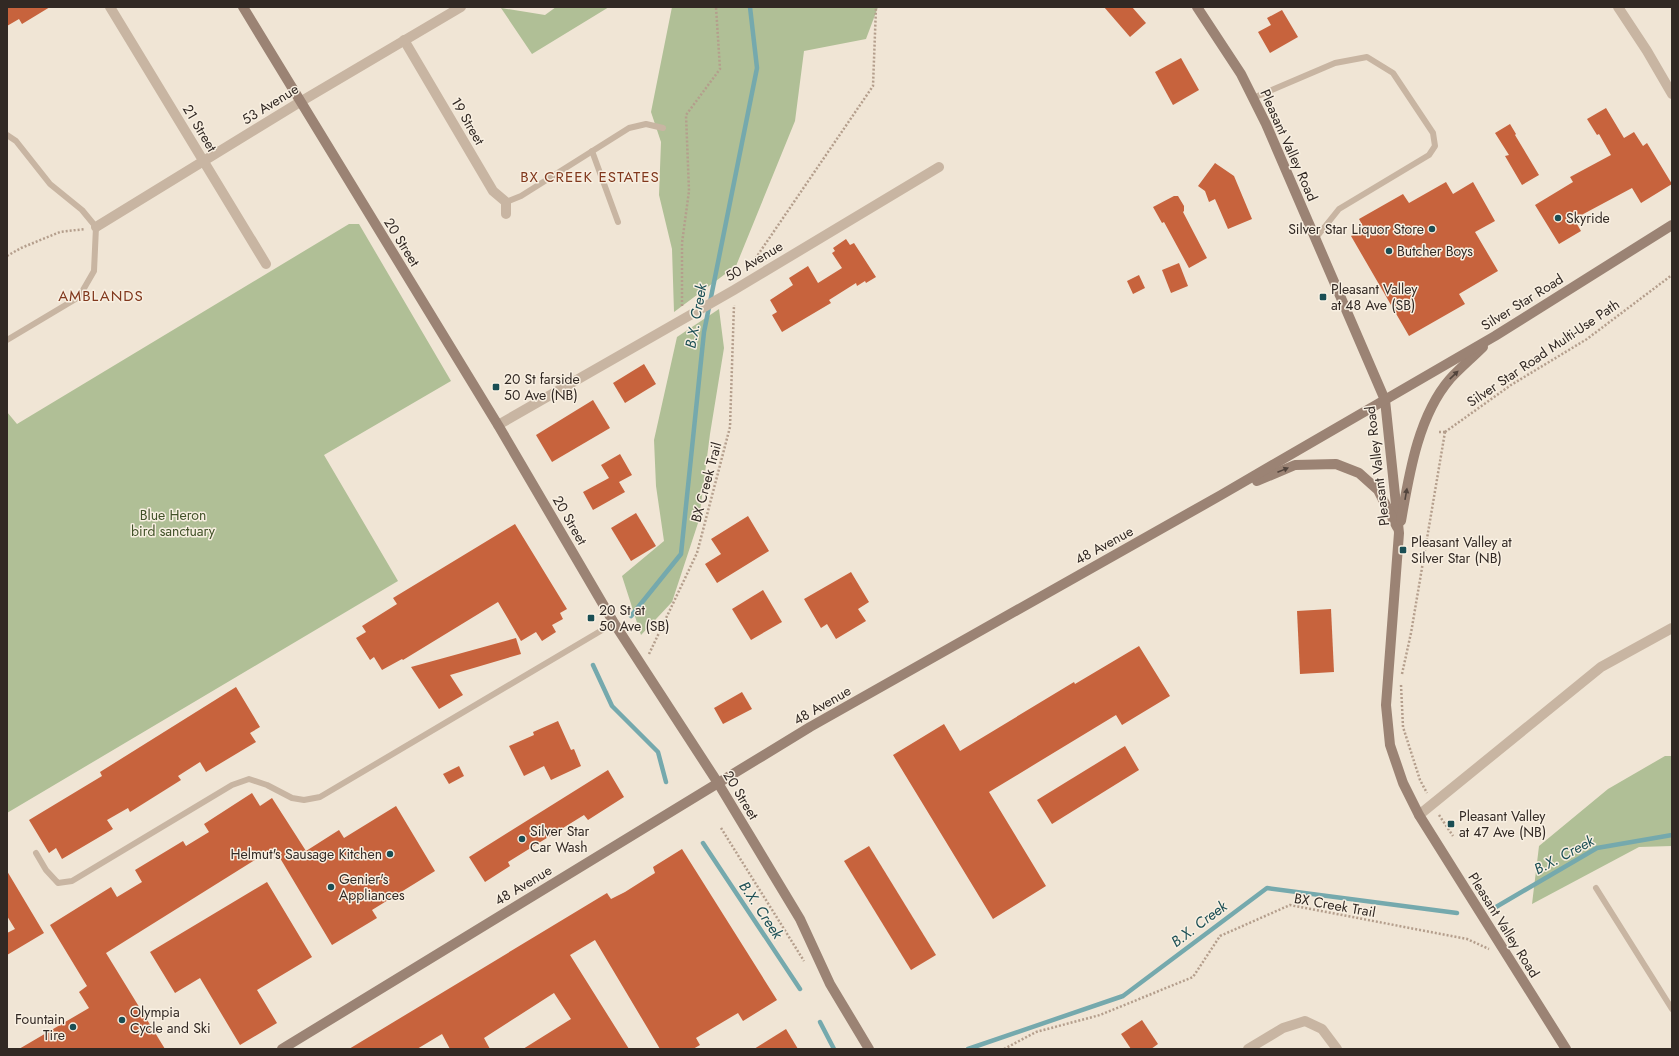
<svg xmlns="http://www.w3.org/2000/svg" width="1679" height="1056" viewBox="0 0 1679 1056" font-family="Jost,sans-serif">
  <rect width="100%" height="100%" fill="#f0e5d5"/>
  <!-- green -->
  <g fill="#b0bf96">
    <path d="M556,7H609L532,54L501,8L545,15Z"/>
    <path d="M672,7H878L866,39L804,51L795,121L736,266L674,312L672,249L659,195L661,142L651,112Z"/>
    <path d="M349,224H359L451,381L324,455L398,581L7,813V412L17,424Z"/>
    <path d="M719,309L724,348L710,434L699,520L672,602L641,635L622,576L664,541L656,486L654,440L677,337Z"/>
    <path d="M1665,756H1672V846L1639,847L1532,904L1539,846L1608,789Z"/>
  </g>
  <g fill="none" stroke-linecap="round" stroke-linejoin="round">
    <!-- stream -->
    <g stroke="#75a9ad" stroke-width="4.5">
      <path d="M631,616L681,554L704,332L757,68L750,7"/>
      <path d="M593,665L612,706L658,752L666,782"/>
      <path d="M703,843L800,989"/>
      <path d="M1496,907L1597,848L1672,835"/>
      <path d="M820,1022L834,1049"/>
      <path d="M968,1049L1123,996L1267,888L1457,913"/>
    </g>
  </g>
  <!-- building -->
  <g fill="#c7633d">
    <path d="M7,7H50L22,24L19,19L7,26Z"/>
    <path d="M1104,7H1132L1146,23L1130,37Z"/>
    <path d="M1282,10L1298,37L1270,53L1258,32L1271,25L1267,18Z"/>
    <path d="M1181,58L1199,90L1173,105L1155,72Z"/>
    <path d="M1606,108L1624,138L1634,132L1643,146L1647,143L1672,184L1641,203L1632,188L1574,219L1581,231L1559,244L1535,205L1573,182L1570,177L1611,155L1599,134L1597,135L1587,119Z"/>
    <path d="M1510,124L1516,134L1515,135L1539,175L1522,185L1505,156L1509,155L1495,133Z"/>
    <path d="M1215,163L1234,176L1252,219L1228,229L1215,199L1209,202L1205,191L1198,186Z"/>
    <path d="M1446,182L1453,194L1473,182L1495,221L1475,232L1498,271L1459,294L1465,304L1409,336L1351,236L1364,228L1359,219L1403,194L1409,203Z"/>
    <path d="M1174,196H1178L1184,206V211L1183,212L1207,258L1189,268L1164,222L1162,223L1153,207Z"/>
    <path d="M846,239L850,245L854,243L876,277L866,283L865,281L857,286L856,283L829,300L831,303L782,332L772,315L777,312L770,300L793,285L789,278L808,266L818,283L842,268L832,253L835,251L833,248Z"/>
    <path d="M1179,263L1188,286L1171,293L1162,270Z"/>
    <path d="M1139,275L1145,288L1133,294L1127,281Z"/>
    <path d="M644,364L656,384L625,403L613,383Z"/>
    <path d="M593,400L610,428L552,462L536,435Z"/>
    <path d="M620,454L632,475L619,482L625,492L593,510L583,492L609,478L601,465Z"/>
    <path d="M636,513L656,546L631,561L611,528Z"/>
    <path d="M748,516L769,551L717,583L705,564L721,554L711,539Z"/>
    <path d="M515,524L567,609L560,613L563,619L552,625L556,632L542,641L536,632L521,641L498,602L403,660L402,659L382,670L374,657L370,660L356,638L366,632L362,626L397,604L393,598Z"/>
    <path d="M851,572L869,602L858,609L866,621L836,639L827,624L821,628L804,599Z"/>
    <path d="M763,590L782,622L751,640L732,609Z"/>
    <path d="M1331,609L1334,672L1300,674L1297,611Z"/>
    <path d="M516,638L521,654L450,675L463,695L439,709L411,667Z"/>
    <path d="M1139,646L1170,696L1122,725L1116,715L989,792L1046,886L993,919L893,755L944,724L960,751L1074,682L1075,684Z"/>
    <path d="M236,687L260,727L250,733L256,742L206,772L200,762L178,776L181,780L130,812L128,808L107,820L113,829L62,859L56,848L49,853L29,820L102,776L100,772Z"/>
    <path d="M742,692L752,709L723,724L714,708Z"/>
    <path d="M558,721L571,750L574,749L581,766L551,780L544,766L524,776L509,746L534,735L533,732Z"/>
    <path d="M1125,746L1139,770L1052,824L1037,800Z"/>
    <path d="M459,766L464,776L449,784L443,774Z"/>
    <path d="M608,770L624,797L588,820L584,815L508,862L510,866L485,882L469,857Z"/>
    <path d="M252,793L260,806L272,798L306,851L339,830L344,838L396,806L435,871L372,910L377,918L332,945L274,848L106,953L165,1049H19L89,1008L79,992L87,986L50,925L111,887L117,897L142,882L135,870L183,841L186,846L209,832L204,824Z"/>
    <path d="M869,846L936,955L911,970L844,861Z"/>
    <path d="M682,849L777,1000L743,1021L738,1013L696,1038L700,1045L693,1049H660L595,940L570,955L629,1049H523L571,1019L554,993L484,1038L490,1049H450L442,1034L417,1049H349L607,893L611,899L625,892L655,873L653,867Z"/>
    <path d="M7,871L44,933L7,955V933L15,929L7,916Z"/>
    <path d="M267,882L312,957L257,990L277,1023L240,1045L200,978L175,993L150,952Z"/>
    <path d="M1142,1020L1158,1044L1151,1049H1131L1121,1034Z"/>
    <path d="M786,1029L798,1049H754Z"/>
  </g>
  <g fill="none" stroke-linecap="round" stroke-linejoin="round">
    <!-- path -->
    <g stroke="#b49e8c" stroke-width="2.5" stroke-dasharray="2 2" stroke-linecap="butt">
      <path d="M7,256L21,248L60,232L85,229"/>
      <path d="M751,265L873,86L876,7"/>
      <path d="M682,306V243L689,191L686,115L720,69L716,7"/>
      <path d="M1439,432H1445"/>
      <path d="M1445,432L1511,385L1587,339L1672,275"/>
      <path d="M649,654L697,553L730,427L734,305"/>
      <path d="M1402,674L1411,633L1445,432"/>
      <path d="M1401,685L1403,727L1420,780L1427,793"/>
      <path d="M1439,815L1453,836"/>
      <path d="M721,828L804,961"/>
      <path d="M1004,1049L1036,1032L1100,1015L1193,977L1220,936L1290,905L1467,939L1489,949"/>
    </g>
    <!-- lane -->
    <g stroke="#c8b5a2" stroke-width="6">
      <path d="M1253,98L1335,63L1367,57L1393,73L1433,133L1435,146L1429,155L1339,209L1315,239"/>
      <path d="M7,135L16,141L50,184L82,210L96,227L94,271L79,297L7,340"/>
      <path d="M592,151L618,222"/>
      <path d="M506,202L521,196L629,128L646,124L663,128"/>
      <path d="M36,853L46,870L58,883L72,881L232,785L249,779L267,785L292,798L304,800L320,797L614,623"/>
      <path d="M1596,888L1672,1009"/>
    </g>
    <!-- street -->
    <g stroke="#c8b5a2" stroke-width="10">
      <path d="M110,7L266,264"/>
      <path d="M1618,7L1647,51L1672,94"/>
      <path d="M404,40L493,191L506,202V214"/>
      <path d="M96,227L300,102L461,7"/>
      <path d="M498,425L734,290L939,167"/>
      <path d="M1419,815L1601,667L1672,628"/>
      <path d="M1248,1049L1283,1028L1305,1021L1322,1029L1337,1049"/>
    </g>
    <!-- secondary -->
    <g stroke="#9b8374" stroke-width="10">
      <path d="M243,7L498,425L614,623L718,783L800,919L830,984L869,1049"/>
      <path d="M1197,7L1241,74L1266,124L1385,400L1399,533L1386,705L1390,745L1403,783L1419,815L1566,1049"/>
      <path d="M1257,481L1295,465L1336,464L1359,473L1378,490L1397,527"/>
      <path d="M1401,521C1409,475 1418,416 1450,379C1460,368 1472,358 1483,347"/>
      <path d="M282,1049L810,727L1221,495L1495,336L1672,225"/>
    </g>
  </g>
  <!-- one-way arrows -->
  <defs><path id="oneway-solid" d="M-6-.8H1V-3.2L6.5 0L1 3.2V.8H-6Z"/></defs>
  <g fill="#52443c">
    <use href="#oneway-solid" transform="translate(1454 375) rotate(-44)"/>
    <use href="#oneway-solid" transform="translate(1283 470) rotate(-22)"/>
    <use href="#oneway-solid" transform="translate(1406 494) rotate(-80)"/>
  </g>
  <!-- markers -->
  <g fill="#1a4e54" stroke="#f8efe1" stroke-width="1.5">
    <circle cx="1558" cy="218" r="4"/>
    <circle cx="1432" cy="229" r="4"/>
    <circle cx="1389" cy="251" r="4"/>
    <rect x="1319" y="293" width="8" height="8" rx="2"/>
    <rect x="492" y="383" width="8" height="8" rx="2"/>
    <rect x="1399" y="546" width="8" height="8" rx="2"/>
    <rect x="587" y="614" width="8" height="8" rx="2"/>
    <rect x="1447" y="820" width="8" height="8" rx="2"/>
    <circle cx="522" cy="839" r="4"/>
    <circle cx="390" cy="854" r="4"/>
    <circle cx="331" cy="887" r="4"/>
    <circle cx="122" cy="1020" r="4"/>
    <circle cx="73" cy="1027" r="4"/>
  </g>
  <g text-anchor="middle" stroke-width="3" stroke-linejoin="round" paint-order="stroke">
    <!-- street labels -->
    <g font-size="14" fill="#322924" stroke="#f8efe1">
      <text transform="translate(270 104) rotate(-32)" y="5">53 Avenue</text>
      <text transform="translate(468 121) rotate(60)" y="5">19 Street</text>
      <text transform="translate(200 128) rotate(59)" y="5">21 Street</text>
      <text transform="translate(1289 145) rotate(66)" y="5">Pleasant Valley Road</text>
      <text transform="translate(402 242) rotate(58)" y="5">20 Street</text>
      <text transform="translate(754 261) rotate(-31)" y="5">50 Avenue</text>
      <text transform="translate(1522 302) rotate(-32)" y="5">Silver Star Road</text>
      <text transform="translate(1543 353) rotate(-34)" y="5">Silver Star Road Multi-Use Path</text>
      <text transform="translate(1377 466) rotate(-97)" y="5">Pleasant Valley Road</text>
      <text transform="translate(706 482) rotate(-75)" y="5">BX Creek Trail</text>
      <text transform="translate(570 520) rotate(60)" y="5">20 Street</text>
      <text transform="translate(1104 545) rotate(-29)" y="5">48 Avenue</text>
      <text transform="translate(822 705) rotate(-30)" y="5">48 Avenue</text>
      <text transform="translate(741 795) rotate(59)" y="5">20 Street</text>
      <text transform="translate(523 885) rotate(-31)" y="5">48 Avenue</text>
      <text transform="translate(1335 905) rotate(10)" y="5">BX Creek Trail</text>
      <text transform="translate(1504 925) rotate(58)" y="5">Pleasant Valley Road</text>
    </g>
    <!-- poi labels -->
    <g font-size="14" fill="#322924" stroke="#f8efe1" text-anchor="start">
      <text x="1566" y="223">Skyride</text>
      <text x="1424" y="234" text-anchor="end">Silver Star Liquor Store</text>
      <text x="1397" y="256">Butcher Boys</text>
      <text x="1331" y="294">Pleasant Valley<tspan x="1331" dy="16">at 48 Ave (SB)</tspan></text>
      <text x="504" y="384">20 St farside<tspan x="504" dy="16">50 Ave (NB)</tspan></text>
      <text x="1411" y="547">Pleasant Valley at<tspan x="1411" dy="16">Silver Star (NB)</tspan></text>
      <text x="599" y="615">20 St at<tspan x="599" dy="16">50 Ave (SB)</tspan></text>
      <text x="1459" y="821">Pleasant Valley<tspan x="1459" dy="16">at 47 Ave (NB)</tspan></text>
      <text x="530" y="836">Silver Star<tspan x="530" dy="16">Car Wash</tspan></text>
      <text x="382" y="859" text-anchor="end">Helmut's Sausage Kitchen</text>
      <text x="339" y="884">Genier's<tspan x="339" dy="16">Appliances</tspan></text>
      <text x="130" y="1017">Olympia<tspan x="130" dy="16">Cycle and Ski</tspan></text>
      <text x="65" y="1024" text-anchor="end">Fountain<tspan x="65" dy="16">Tire</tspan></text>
    </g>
    <!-- park labels -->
    <g font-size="14" fill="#415128" stroke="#f8efe1">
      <text x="173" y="520">Blue Heron<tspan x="173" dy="16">bird sanctuary</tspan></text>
    </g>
    <!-- neighbourhood labels -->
    <g font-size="15" letter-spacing="1" fill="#81381d" stroke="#f8efe1">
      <text x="590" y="182">BX CREEK ESTATES</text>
      <text x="101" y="301">AMBLANDS</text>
    </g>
    <!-- water labels -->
    <g font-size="15" font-style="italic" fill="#1a4e54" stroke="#f8efe1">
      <text transform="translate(696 316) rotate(-80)" y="5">B.X. Creek</text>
      <text transform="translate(1564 855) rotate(-28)" y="5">B.X. Creek</text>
      <text transform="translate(761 910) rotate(56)" y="5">B.X. Creek</text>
      <text transform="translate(1199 924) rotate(-37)" y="5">B.X. Creek</text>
    </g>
  </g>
  <!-- border -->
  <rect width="1679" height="1056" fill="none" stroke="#322924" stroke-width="16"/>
</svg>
